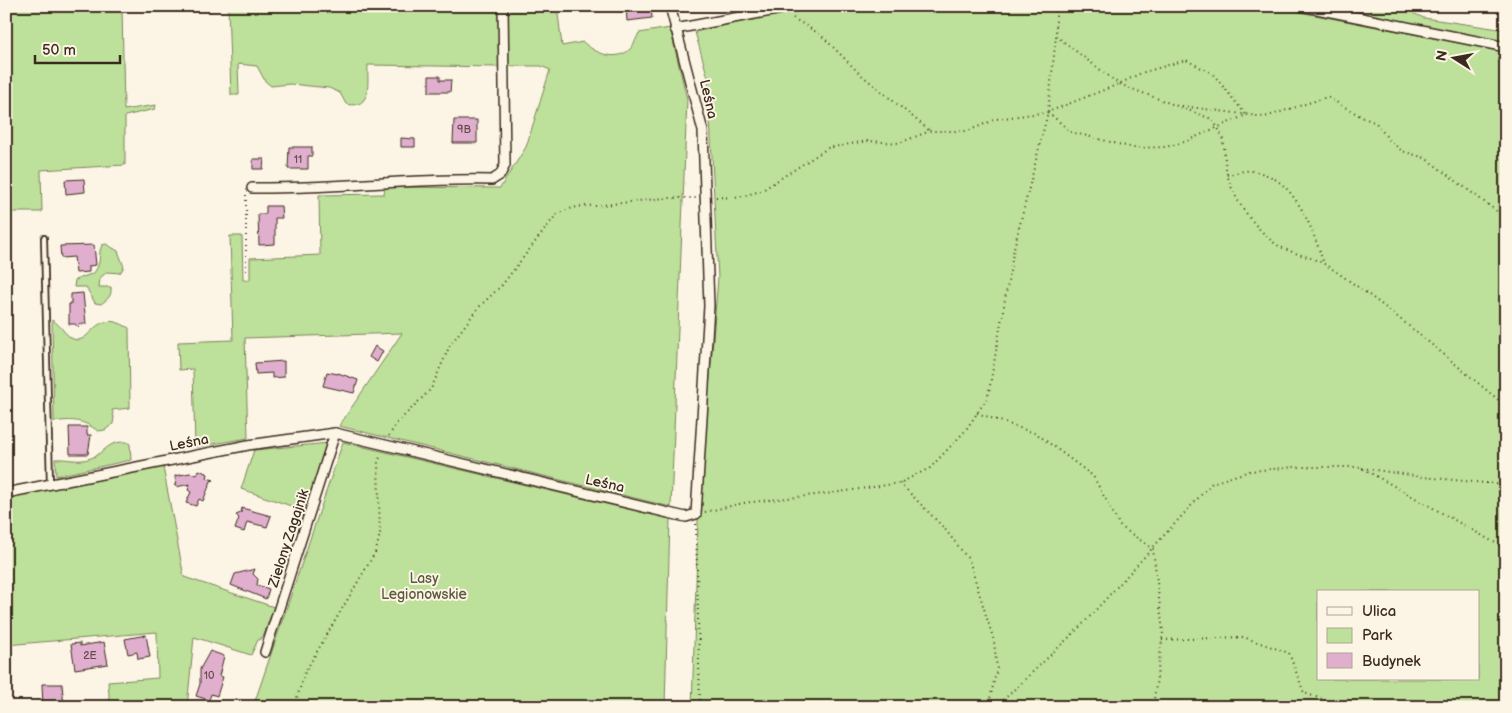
<svg xmlns="http://www.w3.org/2000/svg" width="1512" height="713" viewBox="0 0 1512 713" font-family="'Balsamiq Sans',sans-serif">
  <rect width="100%" height="100%" fill="#fcf5e5"/>
  <filter id="ink" filterUnits="userSpaceOnUse"><feTurbulence type="fractalNoise" baseFrequency=".02" numOctaves="2"/><feDisplacementMap in="SourceGraphic" scale="10" xChannelSelector="R" yChannelSelector="G"/><feConvolveMatrix kernelMatrix="1 2 1 2 8 2 1 2 1" color-interpolation-filters="sRGB"/></filter>
  <g filter="url(#ink)">
    <!-- green -->
    <g fill="#bde09a" stroke="#7c855c" fill-rule="evenodd">
      <path d="M6,6H122L124,110L156,105L155,109L125,116V165L41,170L42,212H6Z"/>
      <path d="M228,6H400V9L500,7L499,67L368,65C367,82 373,110 346,104L340,93L329,88L290,84L271,86L265,81L257,66L238,64L239,95H231Z"/>
      <path d="M505,6H557L562,46L583,42C595,53 617,63 631,48C634,44 637,37 639,33L670,28L687,99L671,507L339,426L402,333L245,338L248,438L195,447L193,369L179,370L178,342L233,340L230,236H242L243,280H250V258L320,255L319,195L384,194L385,187L500,188L526,147L550,70L541,66H506Z"/>
      <path d="M842,6H1268L1506,52V707H692L698,521L718,278L708,78L695,32L776,14ZM1318,592H1478V679H1318Z"/>
      <path d="M1369,6H1397L1424,18L1506,30V42L1425,28L1372,15Z"/>
      <path d="M106,244L118,251L124,267L120,273L107,272L100,278L99,287H111C112,296 108,299 101,304L95,303L86,287H74L75,280L94,273C103,260 97,256 102,245Z"/>
      <path d="M52,320C61,325 65,335 73,339C92,346 93,306 129,328L130,408L112,410L114,417L113,424L105,430L98,431C83,420 73,419 54,422Z"/>
      <path d="M127,442L130,444L131,460L56,476L55,459C67,458 79,463 91,458C106,452 107,441 127,442Z"/>
      <path d="M343,442L670,519L665,707H253Z"/>
      <path d="M329,443L306,511L241,489L254,450Z"/>
      <path d="M163,467L184,577L274,607L263,637L258,640L251,655L194,637L187,707H110L108,682L158,678L157,632L6,645V496Z"/>
    </g>
    <!-- building -->
    <g fill="#e1afce" stroke="#3b2a1e">
      <path d="M626,6H651L652,18L627,21Z"/>
      <path d="M429,76H440V80H451L450,92H429Z"/>
      <path d="M454,120H477V143H453Z"/>
      <path d="M401,138L415,139V147H401Z"/>
      <path d="M289,147H312V156H308V169H288Z"/>
      <path d="M253,159H264L263,169H253Z"/>
      <path d="M84,179L85,192L66,194L65,180Z"/>
      <path d="M266,206H281L282,218H275V244L259,245L258,214H266Z"/>
      <path d="M94,245L96,265L89,266V272L76,273L74,257L61,258L60,246Z"/>
      <path d="M83,293L86,324H81L78,327L75,324H69V304H71V294Z"/>
      <path d="M375,346L383,351L377,362L369,357Z"/>
      <path d="M284,361V377L272,378V373L256,374L255,363Z"/>
      <path d="M327,372L338,374V373L358,380L354,393L323,386Z"/>
      <path d="M69,427H87V435H91L88,454H70Z"/>
      <path d="M199,470L208,474L207,478L214,480L211,481L203,501L199,499L196,506L186,503L191,492L188,490L190,484L176,487L175,476L190,473L197,475Z"/>
      <path d="M242,508L271,516L267,527L247,522L244,532L235,529L239,518L236,515L241,513Z"/>
      <path d="M255,569L253,574L258,579L257,585L269,589L266,599L231,585L235,574Z"/>
      <path d="M146,635L150,657L138,659L137,652L128,654L125,639Z"/>
      <path d="M104,642L108,664L75,669L71,644L80,643V646Z"/>
      <path d="M210,651L224,656L219,676L223,677L217,696L211,694L209,700L196,696L200,684V669Z"/>
      <path d="M42,684H62L64,707H43Z"/>
    </g>
    <g fill="none" stroke-linecap="round" stroke-linejoin="round">
      <!-- service casing -->
      <g stroke="#3b2a1e" stroke-width="8">
        <path id="service" d="M44,238L50,484"/>
      </g>
      <!-- minor casing -->
      <g stroke="#3b2a1e" stroke-width="12">
        <g id="minor">
          <path d="M1302,6L1506,47"/>
          <path d="M675,29L798,6"/>
          <path d="M252,188C332,189 411,178 492,180L500,175L505,165L503,6"/>
          <path d="M6,493L248,445L335,433L677,515L686,517L696,514L709,306L703,131L670,6"/>
          <path d="M265,652L335,433"/>
        </g>
      </g>
      <!-- path -->
      <g stroke="#3b2a1e" stroke-width="2" stroke-dasharray="1 4" stroke-linecap="butt">
        <path d="M793,18L821,35L859,73L930,131"/>
        <path d="M1056,36L1119,84L1209,118C1230,136 1221,154 1228,177C1234,201 1255,227 1273,242C1288,254 1310,255 1326,265C1389,306 1448,359 1506,406"/>
        <path d="M1182,106L1265,117L1327,97L1364,118L1376,123L1389,140L1402,151L1425,158L1506,218"/>
        <path d="M1227,175C1234,174 1243,170 1250,171C1295,174 1312,229 1324,264"/>
        <path d="M246,195V274"/>
        <path d="M716,197L735,198L761,191L828,148L867,141L899,143L930,131H968L996,119L1048,112L1119,84L1141,73L1186,60L1213,74L1246,115L1184,142L1166,147L1134,148L1071,132L1048,112"/>
        <path d="M977,413L1037,434L1093,476L1120,526L1153,549L1163,632L1153,707"/>
        <path d="M389,436L396,424L431,389L450,345L478,308L502,285L556,215C569,208 580,205 595,206L664,198H697"/>
        <path d="M1362,468L1423,477L1506,485"/>
        <path d="M900,483L944,528L969,560L994,641L997,669L988,707"/>
        <path d="M705,512L743,503L833,493L900,483L930,468L965,431L988,397L1014,248L1048,112L1056,36V6"/>
        <path d="M696,524L700,707"/>
        <path d="M1162,640L1243,637L1289,653L1304,693L1346,707"/>
        <path d="M174,707L176,699"/>
        <path d="M294,707L305,672L376,551L380,534L378,463L381,454"/>
        <path d="M996,707L1082,625L1212,483L1250,471L1295,467H1360L1506,549"/>
      </g>
      <!-- service -->
      <use href="#service" stroke="#fcf5e5" stroke-width="4.5"/>
      <!-- minor -->
      <use href="#minor" stroke="#fcf5e5" stroke-width="9"/>
    </g>
  </g>
  <g text-anchor="middle" stroke-width="4" stroke-linejoin="round" paint-order="stroke">
    <!-- number labels -->
    <g font-size="11" fill="#644b4a">
      <text x="464" y="133">9B</text>
      <text x="298" y="163">11</text>
      <text x="90" y="659">2E</text>
      <text x="209" y="679">10</text>
    </g>
    <!-- street labels -->
    <g font-size="14" fill="#3b2a1e" stroke="#fcf5e5">
      <text transform="translate(709 99) rotate(77)" y="5">Leśna</text>
      <text transform="translate(189 442) rotate(-11)" y="5">Leśna</text>
      <text transform="translate(605 483) rotate(13)" y="5">Leśna</text>
      <text transform="translate(288 538) rotate(-72)" y="5">Zielony Zagajnik</text>
    </g>
    <!-- park labels -->
    <g font-size="14" fill="#5c583d" stroke="#fcf5e5">
      <text x="424" y="583">Lasy<tspan x="424" dy="16">Legionowskie</tspan></text>
    </g>
  </g>
  <!-- margin -->
  <rect width="1512" height="713" fill="none" stroke="#fcf5e5" stroke-width="25"/>
  <rect x="12" y="12" width="1487" height="688" fill="none" stroke="#3b2a1e" stroke-width="2" filter="url(#ink)"/>
  <!-- legend -->
  <rect x="1317" y="590" width="162" height="90" fill="#fcf5e5" stroke="#afa495"/>
  <rect x="1327" y="607" width="25" height="8" fill="#fcf5e5" stroke="#afa495"/>
  <text x="1362" y="616" font-size="15" fill="#3b2a1e">Ulica</text>
  <rect x="1327" y="628" width="25" height="15" fill="#bde09a" stroke="#afa495"/>
  <text x="1362" y="640" font-size="15" fill="#3b2a1e">Park</text>
  <rect x="1327" y="653" width="25" height="15" fill="#e1afce" stroke="#afa495"/>
  <text x="1362" y="666" font-size="15" fill="#3b2a1e">Budynek</text>
  <!-- north arrow -->
  <g transform="translate(1454 58) rotate(281)" stroke="#fcf5e5" stroke-width="4" paint-order="stroke">
  <path d="M0-4L9 19L0 12L-9 19Z" fill="#3b2a1e"/>
  <text y="-8" font-size="14" font-weight="bold" text-anchor="middle" fill="#3b2a1e">N</text>
  </g>
  <!-- scale -->
  <path d="M35 55v8h85v-8" fill="none" stroke="#3b2a1e" stroke-width="2.5"/>
  <text x="42" y="55" font-size="15" fill="#3b2a1e" stroke="#fcf5e5" stroke-width="4" paint-order="stroke">50 m</text>
</svg>
